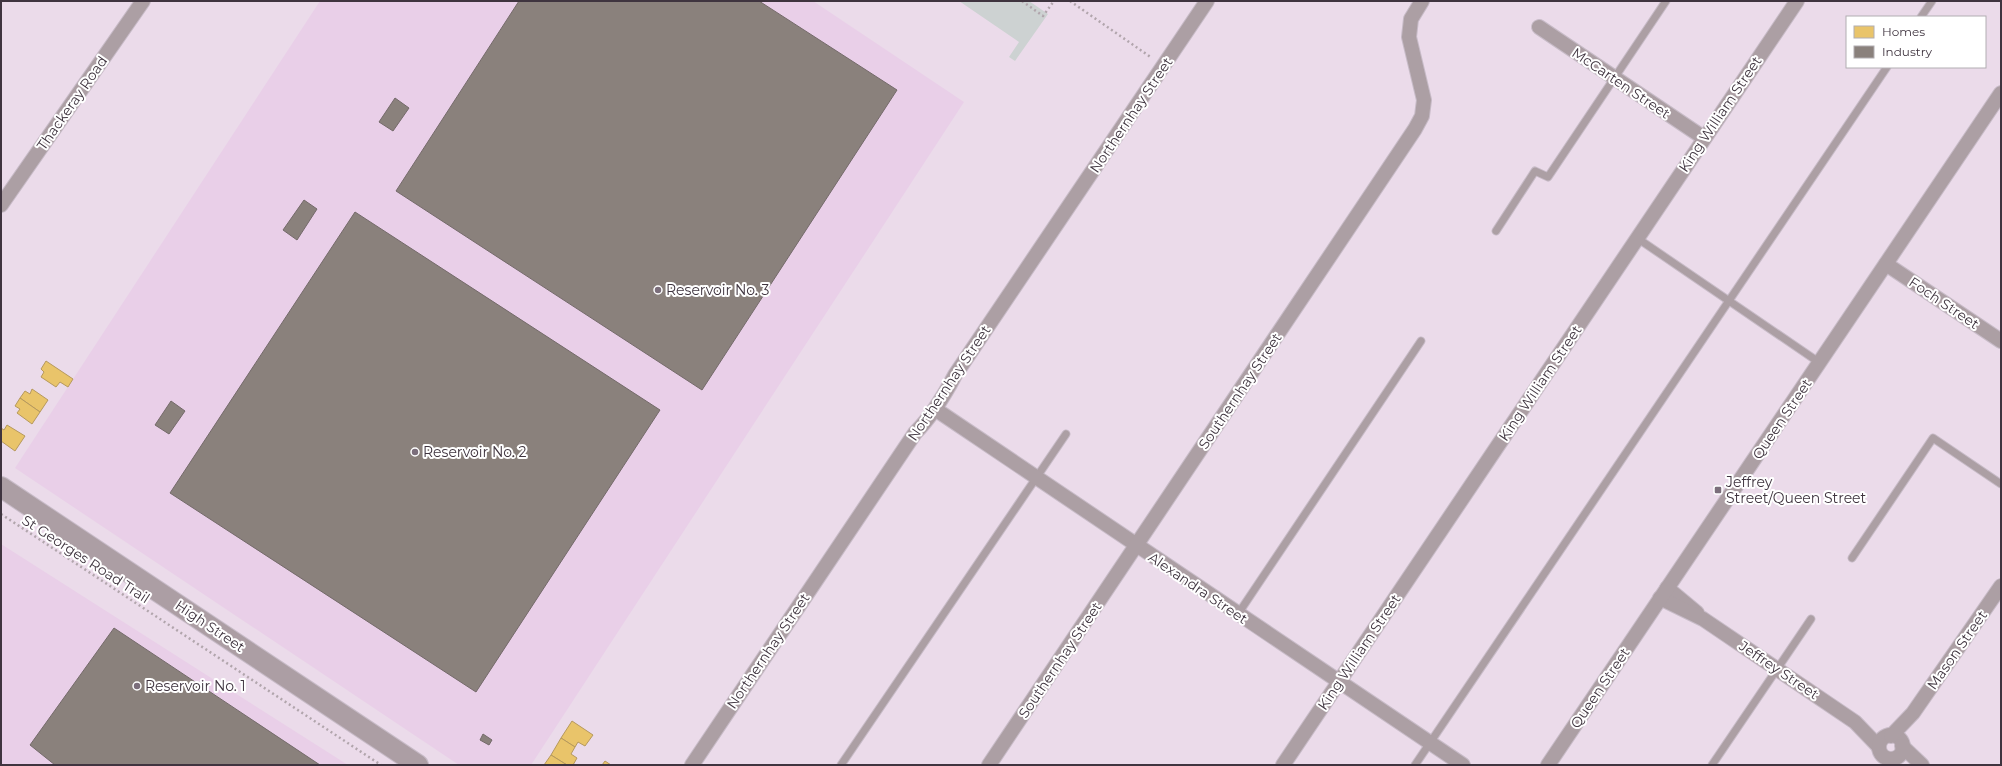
<svg xmlns="http://www.w3.org/2000/svg" width="2002" height="766" viewBox="0 0 2002 766" font-family="Montserrat,sans-serif">
  <rect width="100%" height="100%" fill="#ebdbea"/>
  <!-- built -->
  <g fill="#e9cfe8">
    <path d="M320,1H813L964,102L531,765H459L15,468Z"/>
    <path d="M1,544L348,765H1Z"/>
  </g>
  <!-- green -->
  <path fill="#cdd2d2" d="M959,1H1029L1048,14L1015,61L1009,57L1019,42Z"/>
  <!-- homes -->
  <g fill="#e9c46a" stroke="#b6995d">
    <path d="M46,361L73,379L68,387L60,382L56,387L41,377L44,372L41,369Z"/>
    <path d="M32,389L48,400L40,412L20,398L25,391L30,394Z"/>
    <path d="M20,398L40,412L32,424L17,413L20,409L15,406Z"/>
    <path d="M7,425L25,436L15,451L1,441V428L4,430Z"/>
    <path d="M572,721L593,735L585,746L578,742L575,747L561,738Z"/>
    <path d="M561,738L575,747L571,754L577,758L573,765H567L551,755Z"/>
    <path d="M551,755L567,765H544Z"/>
    <path d="M605,761L611,765H602Z"/>
  </g>
  <!-- industry -->
  <g fill="#8a817c" stroke="#746a6a">
    <path d="M519,1H759L897,90L702,390L396,191Z"/>
    <path d="M395,98L409,108L393,131L379,122Z"/>
    <path d="M304,200L317,209L297,240L283,230Z"/>
    <path d="M355,212L660,410L476,692L170,493Z"/>
    <path d="M171,401L185,411L169,434L155,425Z"/>
    <path d="M114,628L320,765H55L30,745Z"/>
    <path d="M483,734L492,740L489,745L480,740Z"/>
  </g>
  <g fill="none" stroke-linecap="round" stroke-linejoin="round">
    <!-- lane casing -->
    <g stroke="#c7bbc7" stroke-width="9">
      <g id="lane">
        <path d="M1921,17L1932,1"/>
        <path d="M1496,231L1535,171L1548,177L1666,1"/>
        <path d="M1637,238L1820,363"/>
        <path d="M1852,558L1933,438L2001,484"/>
        <path d="M1238,614L1421,341"/>
        <path d="M841,765L1066,434"/>
        <path d="M1415,765L1887,67"/>
        <path d="M1712,765L1811,619"/>
      </g>
    </g>
    <!-- street casing -->
    <g stroke="#c7bbc7" stroke-width="16">
      <g id="street">
        <path d="M1539,27L1704,138"/>
        <path d="M1,205L143,1"/>
        <path d="M1886,264L2001,341"/>
        <path d="M935,409L1463,765"/>
        <path d="M1667,588L1697,613"/>
        <path d="M1660,598L1703,619L1855,722L1879,747"/>
        <circle cx="1891" cy="747" r="12"/>
        <path d="M1891,736L1913,713L2001,586"/>
        <path d="M1902,746L1922,765"/>
        <path d="M692,765L915,433C932,416 944,396 955,375L1207,1"/>
        <path d="M989,765L1415,129L1422,116L1424,100L1409,37L1411,19L1422,1"/>
        <path d="M1283,765L1797,1"/>
        <path d="M1548,765L2001,93"/>
      </g>
    </g>
    <!-- secondary casing -->
    <g stroke="#c7bbc7" stroke-width="22">
      <path id="secondary" d="M1,487L418,765"/>
    </g>
    <!-- path -->
    <g stroke="#b1a5ac" stroke-width="2.5" stroke-dasharray="2 3" stroke-linecap="butt">
      <path d="M1022,1L1043,16L1054,1"/>
      <path d="M1070,1L1152,58"/>
      <path d="M1,514L381,765"/>
    </g>
    <!-- lane -->
    <use href="#lane" stroke="#ac9fa4" stroke-width="7"/>
    <!-- street -->
    <use href="#street" stroke="#ac9fa4" stroke-width="14"/>
    <!-- secondary -->
    <use href="#secondary" stroke="#ac9ea4" stroke-width="20"/>
  </g>
  <!-- markers -->
  <g fill="#7b6e7b" stroke="#fff" stroke-width="1.5">
    <circle cx="658" cy="290" r="4"/>
    <circle cx="415" cy="452" r="4"/>
    <rect x="1714" y="486" width="8" height="8" rx="2"/>
    <circle cx="137" cy="686" r="4"/>
  </g>
  <g text-anchor="middle" stroke-width="4" stroke-linejoin="round" paint-order="stroke">
    <!-- street labels -->
    <g font-size="14" fill="#3f343f" stroke="#fff">
      <text transform="translate(1621 83) rotate(34)" y="5">McCarten Street</text>
      <text transform="translate(72 103) rotate(-55)" y="5">Thackeray Road</text>
      <text transform="translate(1720 114) rotate(-56)" y="5">King William Street</text>
      <text transform="translate(1131 115) rotate(-56)" y="5">Northernhay Street</text>
      <text transform="translate(1944 303) rotate(34)" y="5">Foch Street</text>
      <text transform="translate(949 383) rotate(-56)" y="5">Northernhay Street</text>
      <text transform="translate(1540 383) rotate(-56)" y="5">King William Street</text>
      <text transform="translate(1240 391) rotate(-56)" y="5">Southernhay Street</text>
      <text transform="translate(1782 419) rotate(-56)" y="5">Queen Street</text>
      <text transform="translate(86 559) rotate(33)" y="5">St Georges Road Trail</text>
      <text transform="translate(1198 588) rotate(34)" y="5">Alexandra Street</text>
      <text transform="translate(210 626) rotate(34)" y="5">High Street</text>
      <text transform="translate(1957 650) rotate(-55)" y="5">Mason Street</text>
      <text transform="translate(768 651) rotate(-56)" y="5">Northernhay Street</text>
      <text transform="translate(1359 652) rotate(-56)" y="5">King William Street</text>
      <text transform="translate(1060 660) rotate(-56)" y="5">Southernhay Street</text>
      <text transform="translate(1779 670) rotate(34)" y="5">Jeffrey Street</text>
      <text transform="translate(1600 688) rotate(-56)" y="5">Queen Street</text>
    </g>
    <!-- poi labels -->
    <g font-size="14" fill="#3f343f" stroke="#fff" text-anchor="start">
      <text x="666" y="295">Reservoir No. 3</text>
      <text x="423" y="457">Reservoir No. 2</text>
      <text x="1726" y="487">Jeffrey<tspan x="1726" dy="16">Street/Queen Street</tspan></text>
      <text x="145" y="691">Reservoir No. 1</text>
    </g>
  </g>
  <!-- border -->
  <rect width="2002" height="766" fill="none" stroke="#3f343f" stroke-width="4"/>
  <!-- legend -->
  <rect x="1846" y="16" width="140" height="52" fill="#ffffff" stroke="#b2aeb2"/>
  <rect x="1854" y="26" width="20" height="12" fill="#e9c46a" stroke="#b2aeb2"/>
  <text x="1882" y="36" font-size="12" fill="#3f343f">Homes</text>
  <rect x="1854" y="46" width="20" height="12" fill="#8a817c" stroke="#b2aeb2"/>
  <text x="1882" y="56" font-size="12" fill="#3f343f">Industry</text>
</svg>
